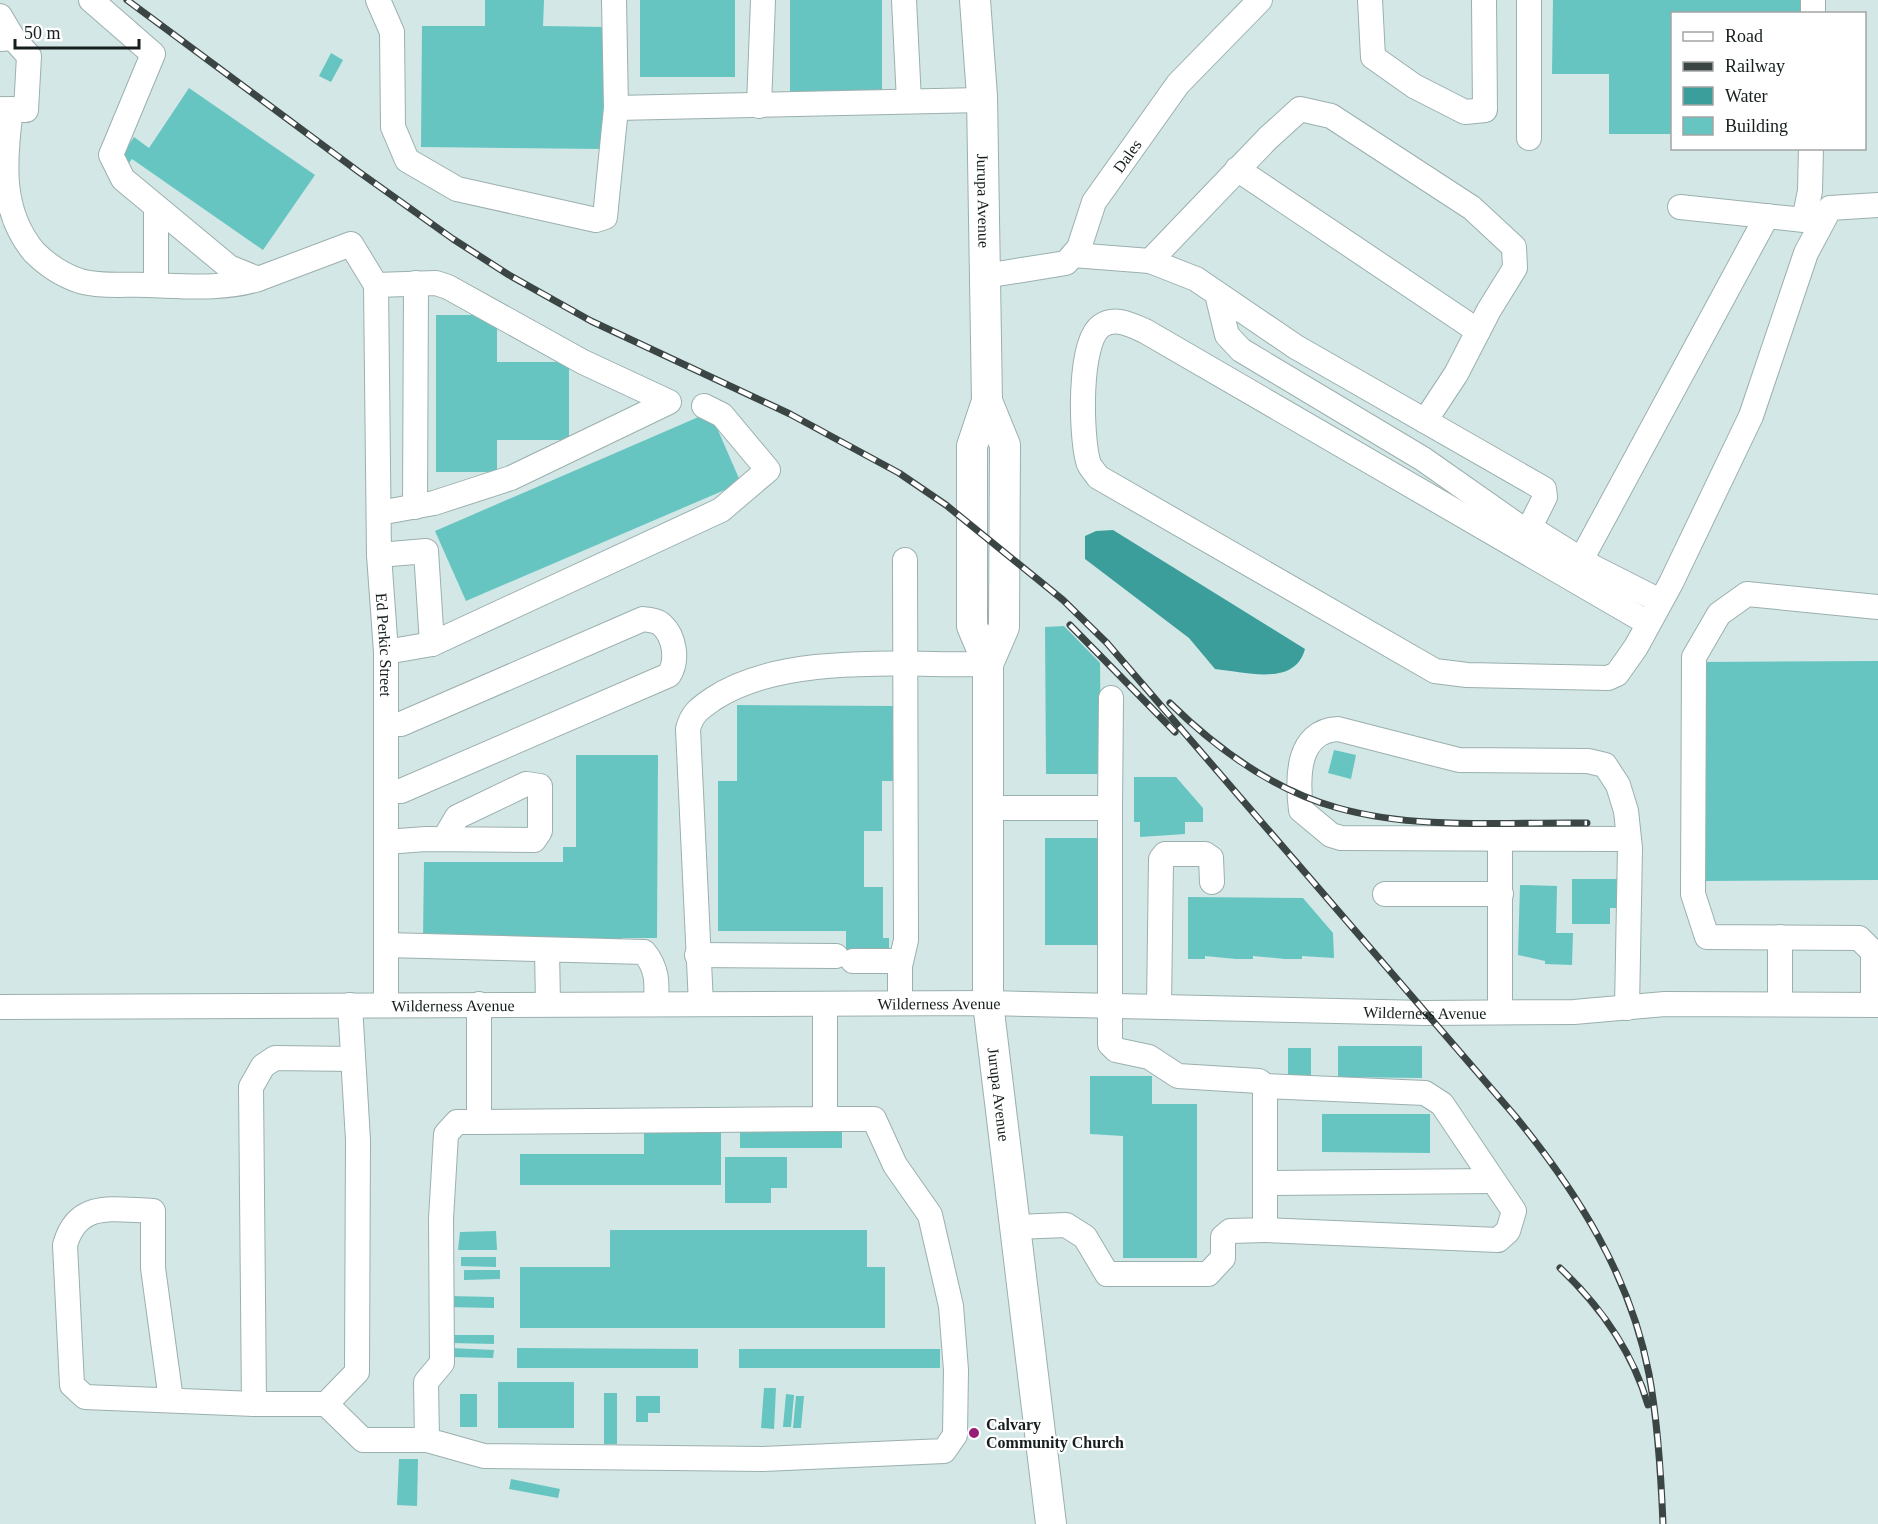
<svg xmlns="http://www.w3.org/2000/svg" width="1878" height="1524" viewBox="0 0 1878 1524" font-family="'Times New Roman',serif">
  <rect width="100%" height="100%" fill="#d2e7e6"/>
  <!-- water -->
  <path fill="#3b9e9a" d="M1113,530L1305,649C1295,687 1246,672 1215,669L1189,638L1085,559V536L1096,531Z"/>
  <!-- building -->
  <g fill="#66c5c1">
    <path d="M485,0H544L543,26L605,27L604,149L421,147L422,26H485Z"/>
    <rect x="640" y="0" width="95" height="77"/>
    <rect x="790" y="0" width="92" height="91"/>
    <path d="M1553,0H1802V13L1672,14V134H1609V74H1552Z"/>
    <path d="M331,53L343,60L331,82L319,76Z"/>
    <path d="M189,88L315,175L263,250L132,159L129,163L120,158L134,137L149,148Z"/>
    <path d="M436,315H497V362H569V440H497V472H436Z"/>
    <path d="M710,412L741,483L466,601L435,531Z"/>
    <path d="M1064,626L1100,663L1101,774H1046L1045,627Z"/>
    <path d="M1878,661V880L1704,881L1703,662Z"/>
    <path d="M737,705L895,706V781H882V831H864V887H883V938H889V950H846V931H718V781H737Z"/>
    <path d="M1334,750L1356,755L1351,779L1328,773Z"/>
    <path d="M576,755H658L657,938H622V946H576V938H423L424,862H563V847H576Z"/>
    <path d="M1134,777H1176L1203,808V822H1185V834L1140,837V822H1134Z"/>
    <rect x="1045" y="838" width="56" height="107"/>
    <path d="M1572,879H1617V908H1610V924H1572Z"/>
    <path d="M1520,885L1557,886L1556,933H1573L1572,965L1545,964V961L1518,955Z"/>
    <path d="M1188,897L1303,898L1333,933L1334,958L1302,956V959H1285L1253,956V959H1236L1205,956V959H1188Z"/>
    <path d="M1338,1046H1422V1078L1338,1077Z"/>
    <path d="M1288,1048H1311V1077L1288,1078Z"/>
    <path d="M1090,1076H1152V1104H1197V1258H1123V1136L1090,1134Z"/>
    <path d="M1322,1114H1430V1153L1322,1152Z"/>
    <rect x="740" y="1127" width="102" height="21"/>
    <path d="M644,1130H721V1185H520V1154H644Z"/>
    <path d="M725,1157H787V1188H771V1203H725Z"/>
    <path d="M610,1230H867V1267H885V1328H520V1267H610Z"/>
    <path d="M496,1231L497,1250H458L460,1232Z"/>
    <path d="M461,1257H496V1267L461,1266Z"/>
    <path d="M464,1270H500V1279L464,1280Z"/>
    <path d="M448,1296L494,1297V1308L448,1307Z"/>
    <path d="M451,1335H494V1344L451,1343Z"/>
    <path d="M451,1348L494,1350L493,1358L451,1357Z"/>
    <path d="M517,1348L698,1349V1368H517Z"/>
    <rect x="739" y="1349" width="201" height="19"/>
    <rect x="498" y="1382" width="76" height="46"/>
    <path d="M764,1388H776L774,1429L761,1428Z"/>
    <rect x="604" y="1393" width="13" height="51"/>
    <rect x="460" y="1394" width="17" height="33"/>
    <path d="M786,1394L794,1395L791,1427H783Z"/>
    <path d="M636,1396H660V1413H648V1422H636Z"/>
    <path d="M796,1396H804L801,1428H793Z"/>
    <path d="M399,1459H418L417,1506L397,1505Z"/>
    <path d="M511,1479L560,1489L558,1498L509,1489Z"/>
  </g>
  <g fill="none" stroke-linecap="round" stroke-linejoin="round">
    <!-- minor casing -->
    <g stroke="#9bb0ae" stroke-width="26">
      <g id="minor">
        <path d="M91,0L153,54L111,155L123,179L229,267L258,279L351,244L376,285"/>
        <path d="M378,0L392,32L393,127L407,160L457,189L596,220L605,217L616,108L614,0"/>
        <path d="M904,0L909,101"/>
        <path d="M1370,0L1373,57L1414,86L1465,112L1485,110L1484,0"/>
        <path d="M1529,0V138"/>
        <path d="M1813,14V0"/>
        <path d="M0,16L13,38"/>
        <path d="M0,39L13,38L29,56L26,110L2,109"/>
        <path d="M759,106L763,0"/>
        <path d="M616,108L982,100"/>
        <path d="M11,109C4,162 0,211 34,252C47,265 62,275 80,281C100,287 127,284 148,285C184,286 224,290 258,279"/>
        <path d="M1237,169L1478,331"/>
        <path d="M156,207V285"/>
        <path d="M1680,207L1804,220L1810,191L1811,148"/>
        <path d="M1073,255L1150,261L1196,279L1296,347L1544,489L1545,497L1529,529L1517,525L1423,459L1241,350L1227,335L1217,294"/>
        <path d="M1150,261L1268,138L1300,109L1331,116L1472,208L1514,247L1515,268L1489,310L1456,374L1425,421"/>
        <path id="s1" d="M985,276L1066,263L1079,248L1094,202L1178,84L1260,0"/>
        <path id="s2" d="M376,285L379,555L386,652V1004"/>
        <path d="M376,285L436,283L448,287L583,362L669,402L511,478L434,503L379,513"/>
        <path d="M415,507L416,283"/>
        <path d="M1529,527L1593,567L1660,601"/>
        <path d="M379,555L426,551L432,644"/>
        <path d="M1581,560L1767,216"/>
        <path d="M1648,623L1145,331C1131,325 1115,316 1101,326C1078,342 1081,436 1088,461C1089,467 1095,472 1098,477L1435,671L1467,675L1608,678L1617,674L1636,647L1671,583L1751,416L1806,253L1830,208L1878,205"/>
        <path d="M386,652L432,644L721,510L768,470L722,415L704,406"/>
        <path d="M386,724H401L643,619C649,620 657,620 662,625C675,637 678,661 669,675L401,791H386"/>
        <path d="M988,808H1110V1044L1116,1050L1149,1057L1178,1076L1259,1081L1265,1086V1230L1230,1231L1223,1237V1258L1208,1274H1107L1085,1237L1066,1225L1014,1227"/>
        <path d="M1110,808L1111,698"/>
        <path d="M1500,838V1012"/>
        <path d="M386,842L426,839L534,840L540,831V786L526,784L457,817L444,839"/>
        <path d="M1385,894H1501"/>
        <path d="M386,945L644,952C658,969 657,983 656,1004"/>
        <path d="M547,950L548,1004"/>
        <path d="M697,955L836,956"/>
        <path d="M853,961H891L900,966V1003"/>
        <path d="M900,966L906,940L905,560"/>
        <path d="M479,1004V1122L825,1119V1004"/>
        <path d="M701,1004L688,729C692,713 700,708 713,699C784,652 905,666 988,664"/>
        <path d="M1780,1004V937"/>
        <path d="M1873,1005V952L1859,938L1707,937L1693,894L1694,657L1719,614L1747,594L1878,607"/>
        <path id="s3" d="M0,1007L988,1003L1425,1013L1574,1012L1665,1004L1878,1005"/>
        <path d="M1159,1007L1161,859L1165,854H1205L1211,858L1212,882"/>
        <path d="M1627,1008L1630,848L1626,811L1618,785L1605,765L1588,761L1459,760L1338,729C1297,731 1297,777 1301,810L1331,835L1341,838L1629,839"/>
        <path d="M1265,1086L1425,1093L1442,1104L1514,1211L1508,1231L1498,1240L1265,1230"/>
        <path d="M479,1122H457L446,1134L441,1219L442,1363L426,1382L427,1440L484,1456L763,1459L944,1451L955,1435L956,1370L951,1306L930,1215L895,1165L874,1119H825"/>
        <path d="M1265,1183L1493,1181"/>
        <path d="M171,1400L153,1268V1211C115,1210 78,1199 65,1245L72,1385L85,1397L254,1404H326L357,1372L358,1140L350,1005"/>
        <path d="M254,1404L251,1087L263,1066L275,1058L352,1059"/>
        <path d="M326,1404L363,1440H427"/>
      </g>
    </g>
    <!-- major casing -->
    <g stroke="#9bb0ae" stroke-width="32">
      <g id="major">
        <path id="s4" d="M975,0L982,96L987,401L972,446V626L988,664V1003L1051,1524"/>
        <path d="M987,401L1005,445L1004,627L988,664"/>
      </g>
    </g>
    <!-- minor -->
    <use href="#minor" stroke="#fff" stroke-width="24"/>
    <!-- major -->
    <use href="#major" stroke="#fff" stroke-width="30"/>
    <!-- rail casing -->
    <g stroke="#3a4544" stroke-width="7">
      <g id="rail">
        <path d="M127,0L359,172L453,239L509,275L591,321L790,414L899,473L946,505L1063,600L1107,643L1515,1116C1577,1192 1630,1275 1649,1374C1658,1423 1661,1474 1663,1524"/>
        <path d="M1070,625L1175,732"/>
        <path d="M1170,703C1218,750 1273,790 1338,808C1417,830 1505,822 1587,823"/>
        <path d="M1560,1268C1600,1306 1632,1350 1648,1405"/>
      </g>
    </g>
    <!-- rail -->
    <use href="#rail" stroke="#fff" stroke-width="4.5" stroke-dasharray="14" stroke-linecap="butt"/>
  </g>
  <!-- markers -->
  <circle fill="#971d77" stroke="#fff" stroke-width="2" cx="974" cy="1433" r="6"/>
  <g text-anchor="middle" stroke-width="4.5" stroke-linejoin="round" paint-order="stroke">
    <!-- street labels -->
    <g font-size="16" fill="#161e1e" stroke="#fff">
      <text dy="6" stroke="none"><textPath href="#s1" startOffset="207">Dales</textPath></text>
      <text dy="6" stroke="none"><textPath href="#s4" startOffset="201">Jurupa Avenue</textPath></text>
      <text dy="6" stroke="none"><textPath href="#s2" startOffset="360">Ed Perkic Street</textPath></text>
      <text dy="6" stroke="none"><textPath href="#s3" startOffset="453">Wilderness Avenue</textPath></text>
      <text dy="6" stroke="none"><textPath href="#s3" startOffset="939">Wilderness Avenue</textPath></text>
      <text dy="6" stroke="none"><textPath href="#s3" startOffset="1425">Wilderness Avenue</textPath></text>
      <text dy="6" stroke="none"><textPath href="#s4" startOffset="1101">Jurupa Avenue</textPath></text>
    </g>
    <!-- poi labels -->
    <g font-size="16" font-weight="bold" fill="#161e1e" stroke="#fff" text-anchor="start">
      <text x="986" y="1430">Calvary<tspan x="986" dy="18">Community Church</tspan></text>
    </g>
  </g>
  <!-- legend -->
  <rect x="1671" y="12" width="195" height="138" fill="#ffffff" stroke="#a2a5a5" stroke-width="1.5"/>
  <rect x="1683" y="32" width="30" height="9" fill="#ffffff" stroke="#a2a5a5" stroke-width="1.5"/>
  <text x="1725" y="42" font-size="18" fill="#161e1e">Road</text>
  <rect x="1683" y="62" width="30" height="9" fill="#3a4544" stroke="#a2a5a5" stroke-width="1.5"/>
  <text x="1725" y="72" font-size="18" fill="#161e1e">Railway</text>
  <rect x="1683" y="87" width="30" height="18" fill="#3b9e9a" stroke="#a2a5a5" stroke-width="1.5"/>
  <text x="1725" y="102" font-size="18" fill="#161e1e">Water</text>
  <rect x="1683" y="117" width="30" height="18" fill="#66c5c1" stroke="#a2a5a5" stroke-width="1.5"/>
  <text x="1725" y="132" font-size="18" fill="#161e1e">Building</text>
  <!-- scale -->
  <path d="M15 39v9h124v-9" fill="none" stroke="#161e1e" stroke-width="3"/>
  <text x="24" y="39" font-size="18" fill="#161e1e" stroke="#ffffff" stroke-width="4.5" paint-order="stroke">50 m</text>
</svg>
